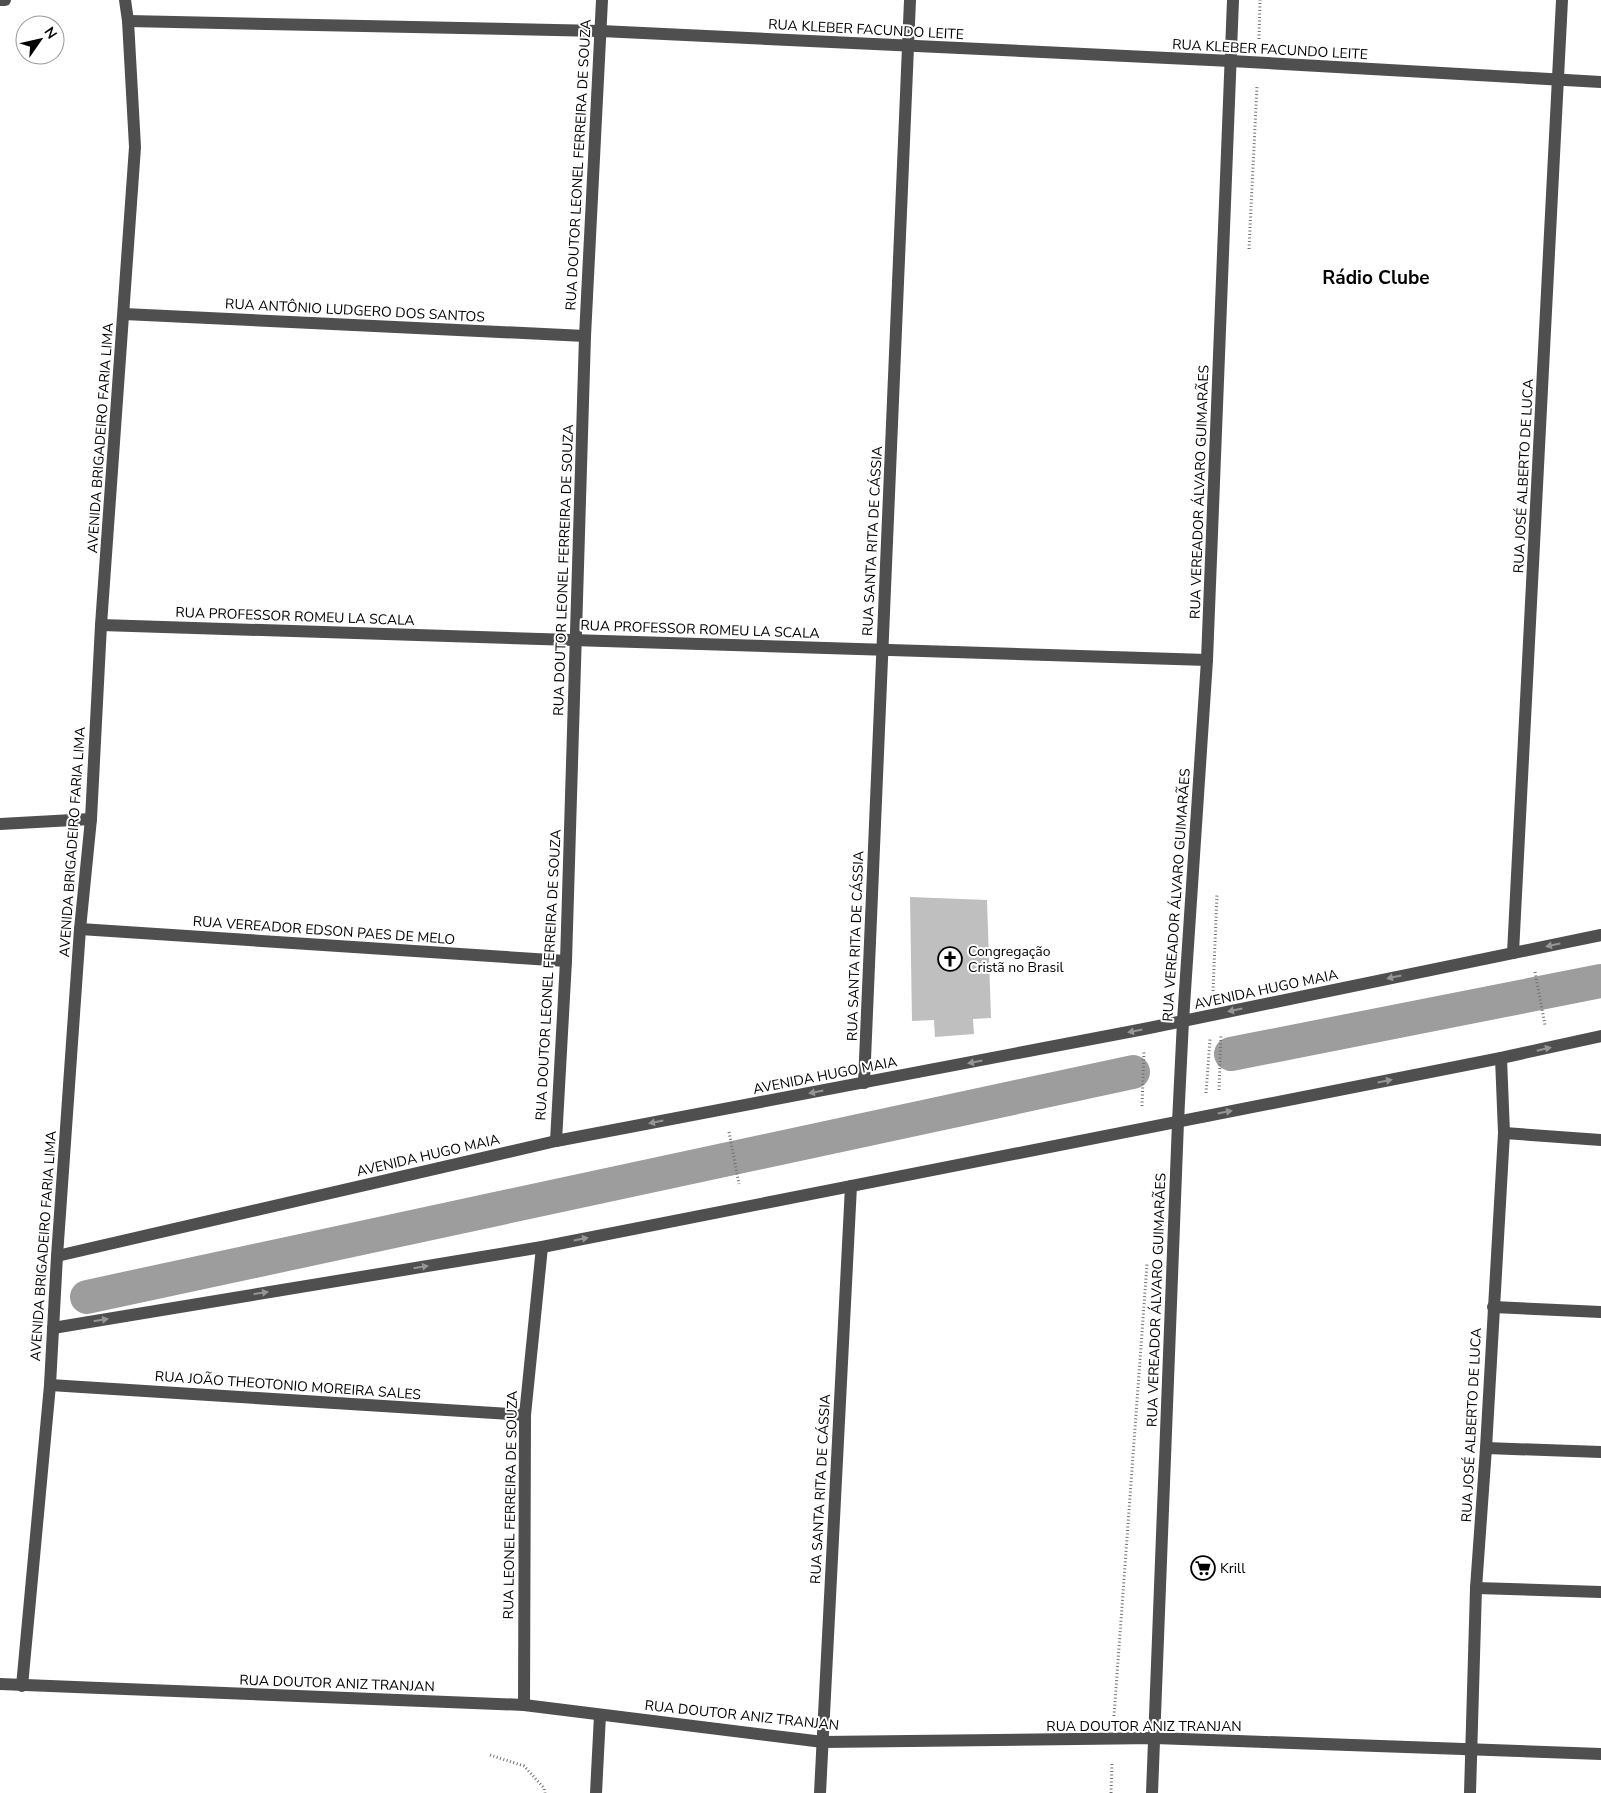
<svg xmlns="http://www.w3.org/2000/svg" width="1601" height="1793" viewBox="0 0 1601 1793" font-family="'Nunito Sans',sans-serif">
  <rect width="100%" height="100%" fill="#fff"/>
  <g fill="none" stroke-linecap="round" stroke-linejoin="round">
    <!-- canal -->
    <g stroke="#9d9d9d" stroke-width="34">
      <path d="M1231,1054L1601,981"/>
      <path d="M87,1297L1133,1072"/>
    </g>
  </g>
  <!-- building -->
  <path fill="#bfbfbf" d="M910,897L987,900L991,1018L973,1019L974,1034L935,1037L934,1020L912,1021Z"/>
  <g fill="none" stroke-linecap="round" stroke-linejoin="round">
    <!-- path -->
    <g stroke="#717171" stroke-width="3" stroke-dasharray="1 2.5" stroke-linecap="butt">
      <path d="M1259,39L1260,0"/>
      <path d="M1249,249L1257,86"/>
      <path d="M1535,972L1545,1025"/>
      <path d="M1213,991L1217,895"/>
      <path d="M1219,1090L1221,1036"/>
      <path d="M1206,1093L1210,1039"/>
      <path d="M1142,1106L1144,1052"/>
      <path d="M729,1132L739,1184"/>
      <path d="M1114,1716L1147,1264"/>
      <path d="M490,1755L524,1766L544,1788L545,1793"/>
      <path d="M1111,1793L1112,1762"/>
    </g>
    <!-- minor -->
    <g stroke="#4f4f4f" stroke-width="12">
      <path d="M0,0H5"/>
      <path d="M128,21L601,31L1231,61L1601,82"/>
      <path d="M124,314L585,336"/>
      <path d="M101,625L1207,660"/>
      <path d="M0,824L91,819"/>
      <path d="M80,929L566,961"/>
      <path d="M1513,953L1562,0"/>
      <path d="M864,1083L910,0"/>
      <path d="M1504,1133L1601,1140"/>
      <path d="M556,1141L566,961L585,336L602,0"/>
      <path d="M57,1256L556,1141L1144,1029L1601,935"/>
      <path d="M1493,1307L1601,1312"/>
      <path d="M53,1328L542,1247L1501,1058L1601,1036"/>
      <path d="M50,1385L525,1415"/>
      <path d="M1486,1448L1601,1452"/>
      <path d="M1476,1588L1601,1592"/>
      <path d="M0,1684L524,1705L823,1742L1155,1738L1601,1754"/>
      <path d="M22,1686L50,1385L57,1256L80,929L91,819L101,625L135,147L128,21L125,0"/>
      <path d="M524,1705L525,1415L542,1247"/>
      <path d="M596,1793L600,1715"/>
      <path d="M820,1793L851,1186"/>
      <path d="M1152,1793L1178,1122L1183,1021L1207,660L1233,0"/>
      <path d="M1470,1793L1476,1588L1486,1448L1504,1133L1501,1058"/>
    </g>
  </g>
  <!-- one-way arrows -->
  <defs><path id="oneway-solid" d="M-6-.8H1V-3.2L6.5 0L1 3.2V.8H-6Z" transform="scale(1.25)"/></defs>
  <g fill="#959595">
    <use href="#oneway-solid" transform="translate(1553 945) rotate(168)"/>
    <use href="#oneway-solid" transform="translate(1394 977) rotate(168)"/>
    <use href="#oneway-solid" transform="translate(1235 1010) rotate(168)"/>
    <use href="#oneway-solid" transform="translate(1135 1031) rotate(169)"/>
    <use href="#oneway-solid" transform="translate(1544 1049) rotate(-13)"/>
    <use href="#oneway-solid" transform="translate(975 1062) rotate(169)"/>
    <use href="#oneway-solid" transform="translate(1385 1081) rotate(-11)"/>
    <use href="#oneway-solid" transform="translate(816 1092) rotate(169)"/>
    <use href="#oneway-solid" transform="translate(1225 1112) rotate(-11)"/>
    <use href="#oneway-solid" transform="translate(656 1122) rotate(169)"/>
    <use href="#oneway-solid" transform="translate(581 1239) rotate(-11)"/>
    <use href="#oneway-solid" transform="translate(421 1267) rotate(-9)"/>
    <use href="#oneway-solid" transform="translate(261 1293) rotate(-9)"/>
    <use href="#oneway-solid" transform="translate(101 1320) rotate(-9)"/>
  </g>
  <!-- icons -->
  <defs>
    <g id="church-ring" transform="scale(1.25)"><circle r="9.5" fill="#fff" stroke="#000" stroke-width="1.5"/><path d="M-1.2-6h2.4v3.5h3.3v2.4h-3.3V6h-2.4V-.1h-3.3v-2.4h3.3Z" fill="#000"/></g>
    <g id="supermarket-ring" transform="scale(1.25)"><circle r="9.5" fill="#fff" stroke="#000" stroke-width="1.5"/><path d="M-6-5.5h2.5l.6 2H6L4.5 2H-2.5L-4.4-4H-6ZM-1.5 3.2a1.3 1.3 0 1 0 .1 0ZM3 3.2a1.3 1.3 0 1 0 .1 0Z" fill="#000"/></g>
  </defs>
  <g fill-rule="evenodd">
    <use href="#church-ring" x="950" y="959"/>
    <use href="#supermarket-ring" x="1203" y="1568"/>
  </g>
  <g text-anchor="middle" stroke-width="4" stroke-linejoin="round" paint-order="stroke">
    <!-- street labels -->
    <g font-size="14" fill="#000" stroke="#fff">
      <text transform="translate(866 29) rotate(3)" y="5">RUA KLEBER FACUNDO LEITE</text>
      <text transform="translate(1270 49) rotate(3)" y="5">RUA KLEBER FACUNDO LEITE</text>
      <text transform="translate(578 165) rotate(-87)" y="5">RUA DOUTOR LEONEL FERREIRA DE SOUZA</text>
      <text transform="translate(355 310) rotate(3)" y="5">RUA ANTÔNIO LUDGERO DOS SANTOS</text>
      <text transform="translate(100 438) rotate(-86)" y="5">AVENIDA BRIGADEIRO FARIA LIMA</text>
      <text transform="translate(1523 476) rotate(-87)" y="5">RUA JOSÉ ALBERTO DE LUCA</text>
      <text transform="translate(1199 492) rotate(-88)" y="5">RUA VEREADOR ÁLVARO GUIMARÃES</text>
      <text transform="translate(872 541) rotate(-87)" y="5">RUA SANTA RITA DE CÁSSIA</text>
      <text transform="translate(563 570) rotate(-88)" y="5">RUA DOUTOR LEONEL FERREIRA DE SOUZA</text>
      <text transform="translate(295 616) rotate(2)" y="5">RUA PROFESSOR ROMEU LA SCALA</text>
      <text transform="translate(700 629) rotate(2)" y="5">RUA PROFESSOR ROMEU LA SCALA</text>
      <text transform="translate(72 842) rotate(-86)" y="5">AVENIDA BRIGADEIRO FARIA LIMA</text>
      <text transform="translate(1176 895) rotate(-86)" y="5">RUA VEREADOR ÁLVARO GUIMARÃES</text>
      <text transform="translate(324 930) rotate(4)" y="5">RUA VEREADOR EDSON PAES DE MELO</text>
      <text transform="translate(855 946) rotate(-88)" y="5">RUA SANTA RITA DE CÁSSIA</text>
      <text transform="translate(548 975) rotate(-87)" y="5">RUA DOUTOR LEONEL FERREIRA DE SOUZA</text>
      <text transform="translate(1266 989) rotate(-12)" y="5">AVENIDA HUGO MAIA</text>
      <text transform="translate(825 1075) rotate(-11)" y="5">AVENIDA HUGO MAIA</text>
      <text transform="translate(428 1155) rotate(-13)" y="5">AVENIDA HUGO MAIA</text>
      <text transform="translate(43 1246) rotate(-86)" y="5">AVENIDA BRIGADEIRO FARIA LIMA</text>
      <text transform="translate(1156 1300) rotate(-88)" y="5">RUA VEREADOR ÁLVARO GUIMARÃES</text>
      <text transform="translate(288 1385) rotate(4)" y="5">RUA JOÃO THEOTONIO MOREIRA SALES</text>
      <text transform="translate(1471 1425) rotate(-87)" y="5">RUA JOSÉ ALBERTO DE LUCA</text>
      <text transform="translate(820 1489) rotate(-87)" y="5">RUA SANTA RITA DE CÁSSIA</text>
      <text transform="translate(510 1505) rotate(-89)" y="5">RUA LEONEL FERREIRA DE SOUZA</text>
      <text transform="translate(337 1683) rotate(2)" y="5">RUA DOUTOR ANIZ TRANJAN</text>
      <text transform="translate(742 1715) rotate(6)" y="5">RUA DOUTOR ANIZ TRANJAN</text>
      <text x="1144" y="1731">RUA DOUTOR ANIZ TRANJAN</text>
    </g>
    <!-- poi labels -->
    <g font-size="14" fill="#000" stroke="#fff" text-anchor="start">
      <text x="968" y="956">Congregação<tspan x="968" dy="16">Cristã no Brasil</tspan></text>
      <text x="1220" y="1573">Krill</text>
    </g>
    <!-- district labels -->
    <g font-size="19" font-weight="bold" fill="#000" stroke="#fff">
      <text x="1376" y="284">Rádio Clube</text>
    </g>
  </g>
  <!-- north arrow -->
  <g transform="translate(40 40) rotate(56)"><circle r="24" fill="#ffffff" stroke="#999999"/>
  <path d="M0-4L9 19L0 12L-9 19Z" fill="#000000"/>
  <text y="-8" font-size="14" font-weight="bold" text-anchor="middle" fill="#000000">N</text>
  </g>
</svg>
